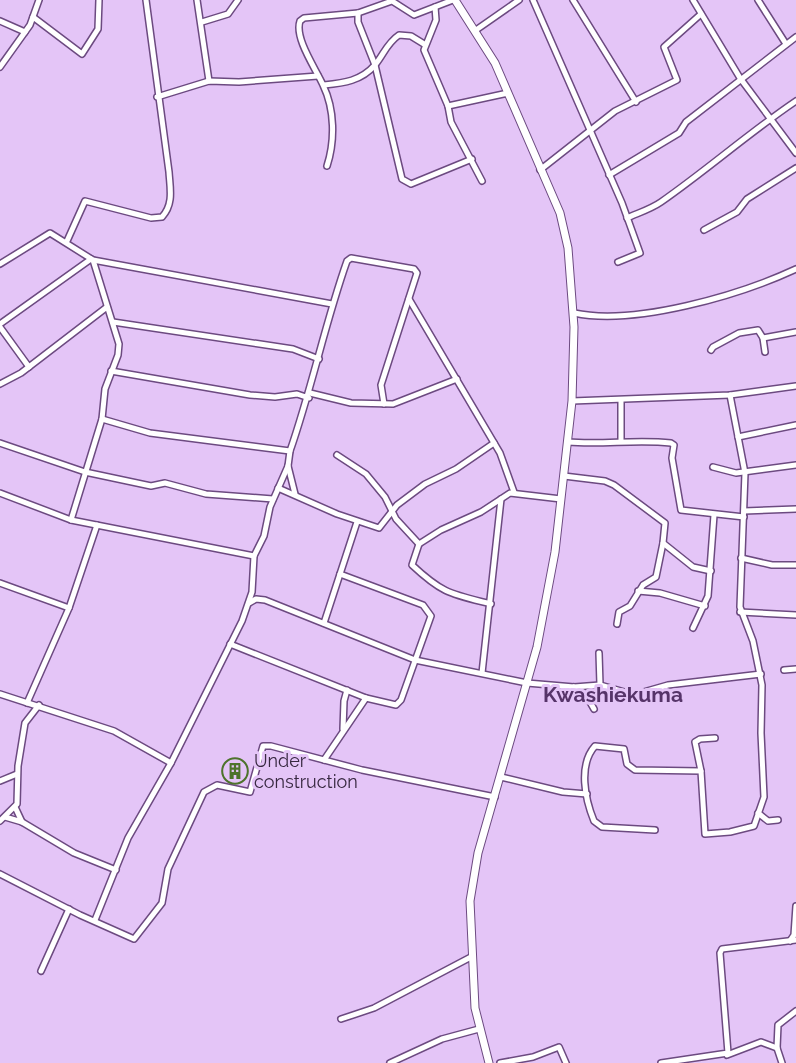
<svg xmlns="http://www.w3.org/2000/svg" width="796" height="1063" viewBox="0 0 796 1063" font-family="Raleway,sans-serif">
  <rect width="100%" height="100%" fill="#e4c5f7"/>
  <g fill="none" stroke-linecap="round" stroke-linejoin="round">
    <!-- street casing -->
    <g stroke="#6c4a80" stroke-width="8">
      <g id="street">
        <path d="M197,0L209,81"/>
        <path d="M533,0L622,203L640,253L618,262"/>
        <path d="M573,0L636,102"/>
        <path d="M693,0L740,78L796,153"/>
        <path d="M758,0L786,44"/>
        <path d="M435,7L436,20L424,50L448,106L451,122L482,181"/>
        <path d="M358,13V22L375,65L402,179L411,184L472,159"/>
        <path d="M33,17L82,54L98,29L99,0"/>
        <path d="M0,21L25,32"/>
        <path d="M202,22L228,14L238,0"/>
        <path d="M476,30L519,0"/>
        <path d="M0,67L30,25L39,0"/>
        <path d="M324,85C344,83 361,81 375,65C384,54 387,43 399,35L411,36L424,44"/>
        <path d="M157,97L209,81L239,82L318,76"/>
        <path d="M448,106L508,93"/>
        <path d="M327,166C335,141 335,110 323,85C316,69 294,38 300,21L304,18L358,13L392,1L414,15L453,0"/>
        <path d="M540,170L615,111L677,80L664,47L701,14"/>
        <path d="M609,175L679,133L686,122L796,37"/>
        <path d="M627,218C638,213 651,209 661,202C707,170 750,132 796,101"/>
        <path d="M704,230L737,212L747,199L796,168"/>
        <path d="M67,241L85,201L151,218L162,217C174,204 170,188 169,172L146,0"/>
        <path d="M0,264L50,233L93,260L332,304"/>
        <path d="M409,299L500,453L514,492"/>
        <path d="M574,313C635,326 740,295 796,269"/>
        <path d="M113,322L293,349L319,359"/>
        <path d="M0,324L91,259"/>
        <path d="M0,327L29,367"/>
        <path d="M763,338L796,332"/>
        <path d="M711,350L713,347L739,333L758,330L763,338L765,352"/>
        <path d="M111,371L250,395L275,397L297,394L309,398"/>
        <path d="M0,384L21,373L107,307"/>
        <path d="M310,393L351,403L393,404L457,379"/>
        <path d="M572,401L730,395L796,386"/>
        <path d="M102,419L150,433L290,451"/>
        <path d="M738,437L796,425"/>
        <path d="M621,441V400"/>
        <path d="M568,442C603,445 636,439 671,443L674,445L672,458L681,510L744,517"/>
        <path d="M0,443L85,472L151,486L165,483L206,494L273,499"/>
        <path d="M337,455L366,474L385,497L396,519L419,544L441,530L481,512L510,493L561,499"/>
        <path d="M288,466L295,494"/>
        <path d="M713,467L736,473L796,465"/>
        <path d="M564,476L605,481L614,485L665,523L663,543L693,567L711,571"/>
        <path d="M278,488L337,514L379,528L397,505L425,484L456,469L494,443"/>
        <path d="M0,493L71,520L254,556"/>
        <path d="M744,511L796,509"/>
        <path d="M71,520L102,419L105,389L118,355L119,344L93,260"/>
        <path d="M419,544L412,565C443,594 451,594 491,604"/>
        <path d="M741,558L772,565H796"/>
        <path d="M0,583L69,608"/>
        <path d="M638,591L660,593L705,606"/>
        <path d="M249,603L256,599L265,600L415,660L527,683L574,687L600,685L628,693H640L668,685L761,674"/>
        <path d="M740,612L796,615"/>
        <path d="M324,623L357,522"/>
        <path d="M617,624L619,612L630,606L643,585L656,577L663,543"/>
        <path d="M693,628L708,596L714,515"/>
        <path d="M230,644L366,698L396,705L401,700L431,616L423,605L340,574"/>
        <path d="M599,653L600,685"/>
        <path d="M784,670L796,669"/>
        <path d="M482,673L501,499"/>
        <path d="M574,687L586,695L594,709"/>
        <path d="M0,694L114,731L171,763"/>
        <path d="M27,703L69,608L97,525"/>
        <path d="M343,729L344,701L347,690"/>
        <path d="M324,760L366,698"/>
        <path d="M701,771L695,742L700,739L715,738"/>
        <path d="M501,777L563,792L587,794"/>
        <path d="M0,781L17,774"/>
        <path d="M15,807L22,822"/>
        <path d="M758,813L768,821L778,820"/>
        <path d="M5,817L22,822L74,853L116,870"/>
        <path d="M0,821L17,804L18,766L25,723L39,705"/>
        <path d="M655,830L602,827L594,821C585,799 578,765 595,746L624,749L627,764L635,770L701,771L705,834L730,832L754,826L764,797L761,733L762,685L753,641L740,607L745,473L730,395"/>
        <path d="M0,874L80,915L134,939L162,903L168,869L204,792L217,785L250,792L263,746H271L362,770L495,797"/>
        <path d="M95,920L128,838L171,763L242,621L252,592L254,556L264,536L270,507L288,466L290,451C312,388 325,323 347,261L351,258L414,269L417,273L381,385L384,404"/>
        <path d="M790,941L794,935L796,906"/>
        <path d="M41,971L69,909"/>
        <path d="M341,1019L374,1008L471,957"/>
        <path d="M727,1055L761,1042L777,1048"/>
        <path d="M390,1063L442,1039L479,1029"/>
        <path d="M500,1063L533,1057L559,1047L566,1063"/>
        <path d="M661,1063L728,1053L720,953L722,949L796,940"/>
        <path d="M782,1063L777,1048L778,1025L796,1011"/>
      </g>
    </g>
    <!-- secondary casing -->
    <g stroke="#6c4a80" stroke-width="9">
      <path id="secondary" d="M455,0L495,63L560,213L568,248L574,327L572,401L555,552L537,647L478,853L470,901L475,1008L489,1063"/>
    </g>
    <!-- street -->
    <use href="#street" stroke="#fff" stroke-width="5"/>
    <!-- secondary -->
    <use href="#secondary" stroke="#fff" stroke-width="7"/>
  </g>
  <!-- icons -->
  <defs>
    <g id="building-ring" transform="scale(1.35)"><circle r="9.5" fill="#e4c5f7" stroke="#4e732c" stroke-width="1.5"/><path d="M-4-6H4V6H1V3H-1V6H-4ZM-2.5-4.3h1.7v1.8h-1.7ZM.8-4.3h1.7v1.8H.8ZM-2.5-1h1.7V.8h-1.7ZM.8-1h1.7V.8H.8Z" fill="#4e732c"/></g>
  </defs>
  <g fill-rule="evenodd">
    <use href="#building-ring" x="235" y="771"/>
  </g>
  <g text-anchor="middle" stroke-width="6" stroke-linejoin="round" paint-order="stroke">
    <!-- poi labels -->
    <g font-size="18" fill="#372840" stroke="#e4c5f7" text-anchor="start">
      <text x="254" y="767">Under<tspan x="254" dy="21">construction</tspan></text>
    </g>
    <!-- quarter labels -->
    <g font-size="21" font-weight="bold" fill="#563469" stroke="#e4c5f7">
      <text x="613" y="702">Kwashiekuma</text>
    </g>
  </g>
</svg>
